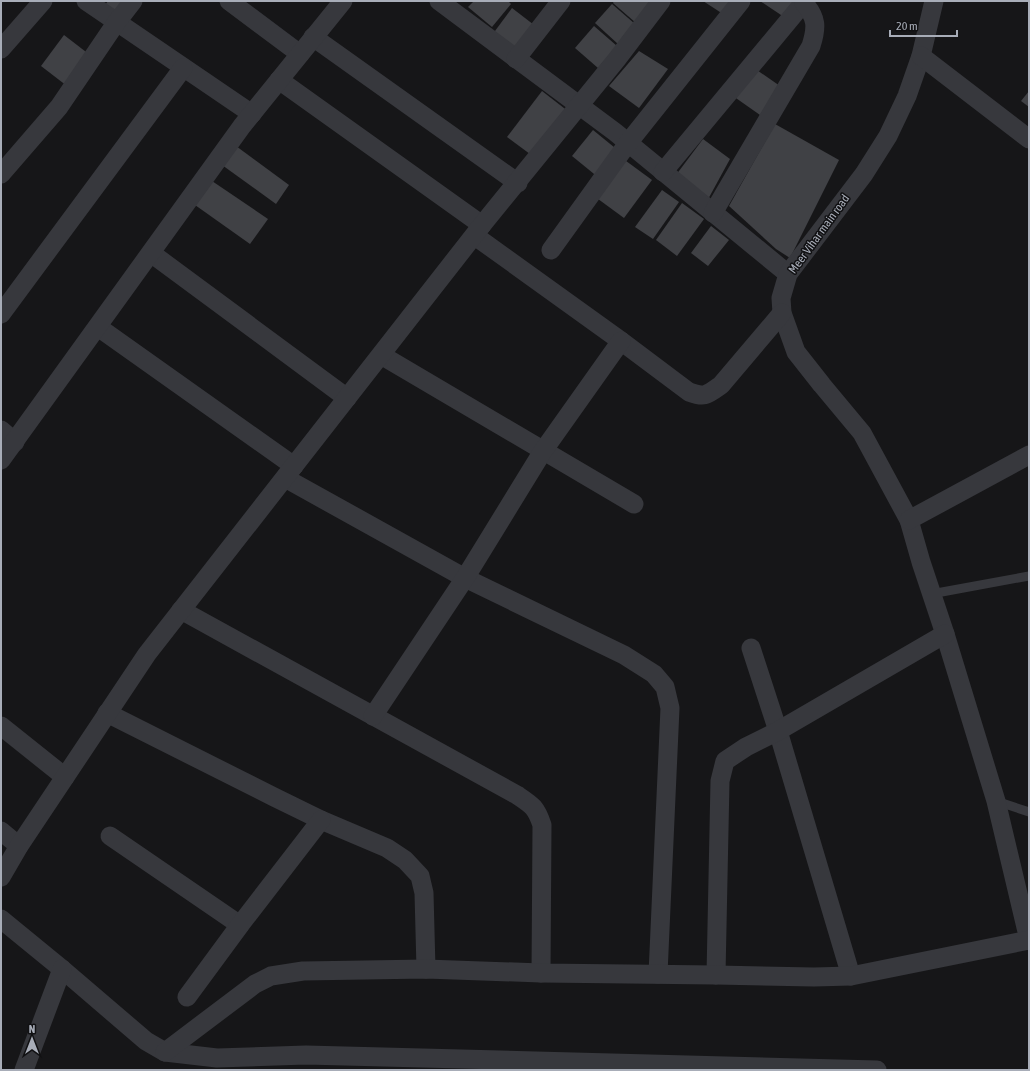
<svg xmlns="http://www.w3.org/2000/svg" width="1030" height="1071" viewBox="0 0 1030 1071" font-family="'Asap Condensed',sans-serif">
  <rect width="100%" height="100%" fill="#161618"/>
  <!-- building -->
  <g fill="#404145">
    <path d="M108,1H126L116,14L105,5Z"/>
    <path d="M474,1H508L511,4L492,27L468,7Z"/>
    <path d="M614,1H655L636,23L613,3Z"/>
    <path d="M703,1H732L723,14Z"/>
    <path d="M760,1H796L784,17Z"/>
    <path d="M612,4L635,24L618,44L595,23Z"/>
    <path d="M512,8L538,28L518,54L492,35Z"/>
    <path d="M594,26L617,46L598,68L575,48Z"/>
    <path d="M64,35L90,55L67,86L41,66Z"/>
    <path d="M639,51L668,69L639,108L609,86Z"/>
    <path d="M754,68L780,86L760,115L733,96Z"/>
    <path d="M542,91L569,112L534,157L507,137Z"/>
    <path d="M1029,91V107L1021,101Z"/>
    <path d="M775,124L839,160L790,258L776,249L729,206Z"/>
    <path d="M593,130L620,152L599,178L572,156Z"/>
    <path d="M703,139L730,159L706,203L673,179Z"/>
    <path d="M236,146L289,185L276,204L222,165Z"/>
    <path d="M622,158L652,180L624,218L594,196Z"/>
    <path d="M212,181L268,219L250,244L195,205Z"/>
    <path d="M662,190L679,202L653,239L635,227Z"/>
    <path d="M682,203L704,219L677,256L656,240Z"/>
    <path d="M711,226L729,240L708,266L691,253Z"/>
  </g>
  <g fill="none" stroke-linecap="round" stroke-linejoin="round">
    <!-- service -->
    <g stroke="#37383d" stroke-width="9">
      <path d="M931,594L1029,576"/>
      <path d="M996,801L1029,812"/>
    </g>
    <!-- minor -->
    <g stroke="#37383d" stroke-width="19">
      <path d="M86,1L252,114"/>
      <path d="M229,1L300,54"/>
      <path d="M439,1L615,132L788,274"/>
      <path d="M934,1L921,56L907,96L888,136L864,174L788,274L781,298L782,313L796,352L822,385L862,433L909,520L921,562L945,634L996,801L1029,940"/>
      <path d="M313,37L518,183"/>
      <path d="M1,49L43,1"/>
      <path d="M921,56L1029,139"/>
      <path d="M516,59L561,1"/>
      <path d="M279,80L482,225"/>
      <path d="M663,172L805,1"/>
      <path d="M1,174L59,107L116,23L133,1"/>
      <path d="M713,213L811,46C817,27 817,18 804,3"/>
      <path d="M475,236L621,341L689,392C705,398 707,395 721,385L782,313"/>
      <path d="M551,250L628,143L741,1"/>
      <path d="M151,253L347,398"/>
      <path d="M1,314L183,68"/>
      <path d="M98,327L294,466"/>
      <path d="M381,355L634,504"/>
      <path d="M1,430L15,442"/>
      <path d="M1,460L242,126L343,1"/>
      <path d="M285,478L465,578L624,655L654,674L665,687L670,708L658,974"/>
      <path d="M909,520L1029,455"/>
      <path d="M181,610L517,795C532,805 536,807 542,825L541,973"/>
      <path d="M751,648L778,731L851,976"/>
      <path d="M107,713L274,797L321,820L387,848L405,860L420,876L424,893L426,969"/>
      <path d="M373,716L465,578L543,451L621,341"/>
      <path d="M1,726L65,777"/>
      <path d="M1,831L19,846"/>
      <path d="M110,836L240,925"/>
      <path d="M1,877L19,846L147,654L482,225L617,59L661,1"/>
      <path d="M1,919L62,969L146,1041L165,1052L217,1058L306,1055L877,1070"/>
      <path d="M716,975L720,781L725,761L746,747L778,731L945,634"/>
      <path d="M187,997L240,925L321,820"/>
      <path d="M165,1052L255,984L271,976L303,971L426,969L541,973L716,975L814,977L851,976L1029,940"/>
      <path d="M24,1070L62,969"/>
    </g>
  </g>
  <g text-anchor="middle" stroke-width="3" stroke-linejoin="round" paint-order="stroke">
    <!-- street labels -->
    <g font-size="12" fill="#a8adb8" stroke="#111113">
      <text transform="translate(819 234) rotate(-54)" y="4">Meer Vihar main road</text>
    </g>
  </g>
  <!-- border -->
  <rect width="1030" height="1071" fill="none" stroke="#a8adb8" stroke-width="4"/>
  <!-- north arrow -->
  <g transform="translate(32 1039)" stroke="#111113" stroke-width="3" paint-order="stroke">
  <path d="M0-3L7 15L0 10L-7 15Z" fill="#a8adb8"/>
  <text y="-6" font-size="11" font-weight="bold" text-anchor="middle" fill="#a8adb8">N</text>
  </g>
  <!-- scale -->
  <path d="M890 30v6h67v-6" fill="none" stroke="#a8adb8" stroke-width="2"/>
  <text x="896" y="30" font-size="12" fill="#a8adb8" stroke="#111113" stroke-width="3" paint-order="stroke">20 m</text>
</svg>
